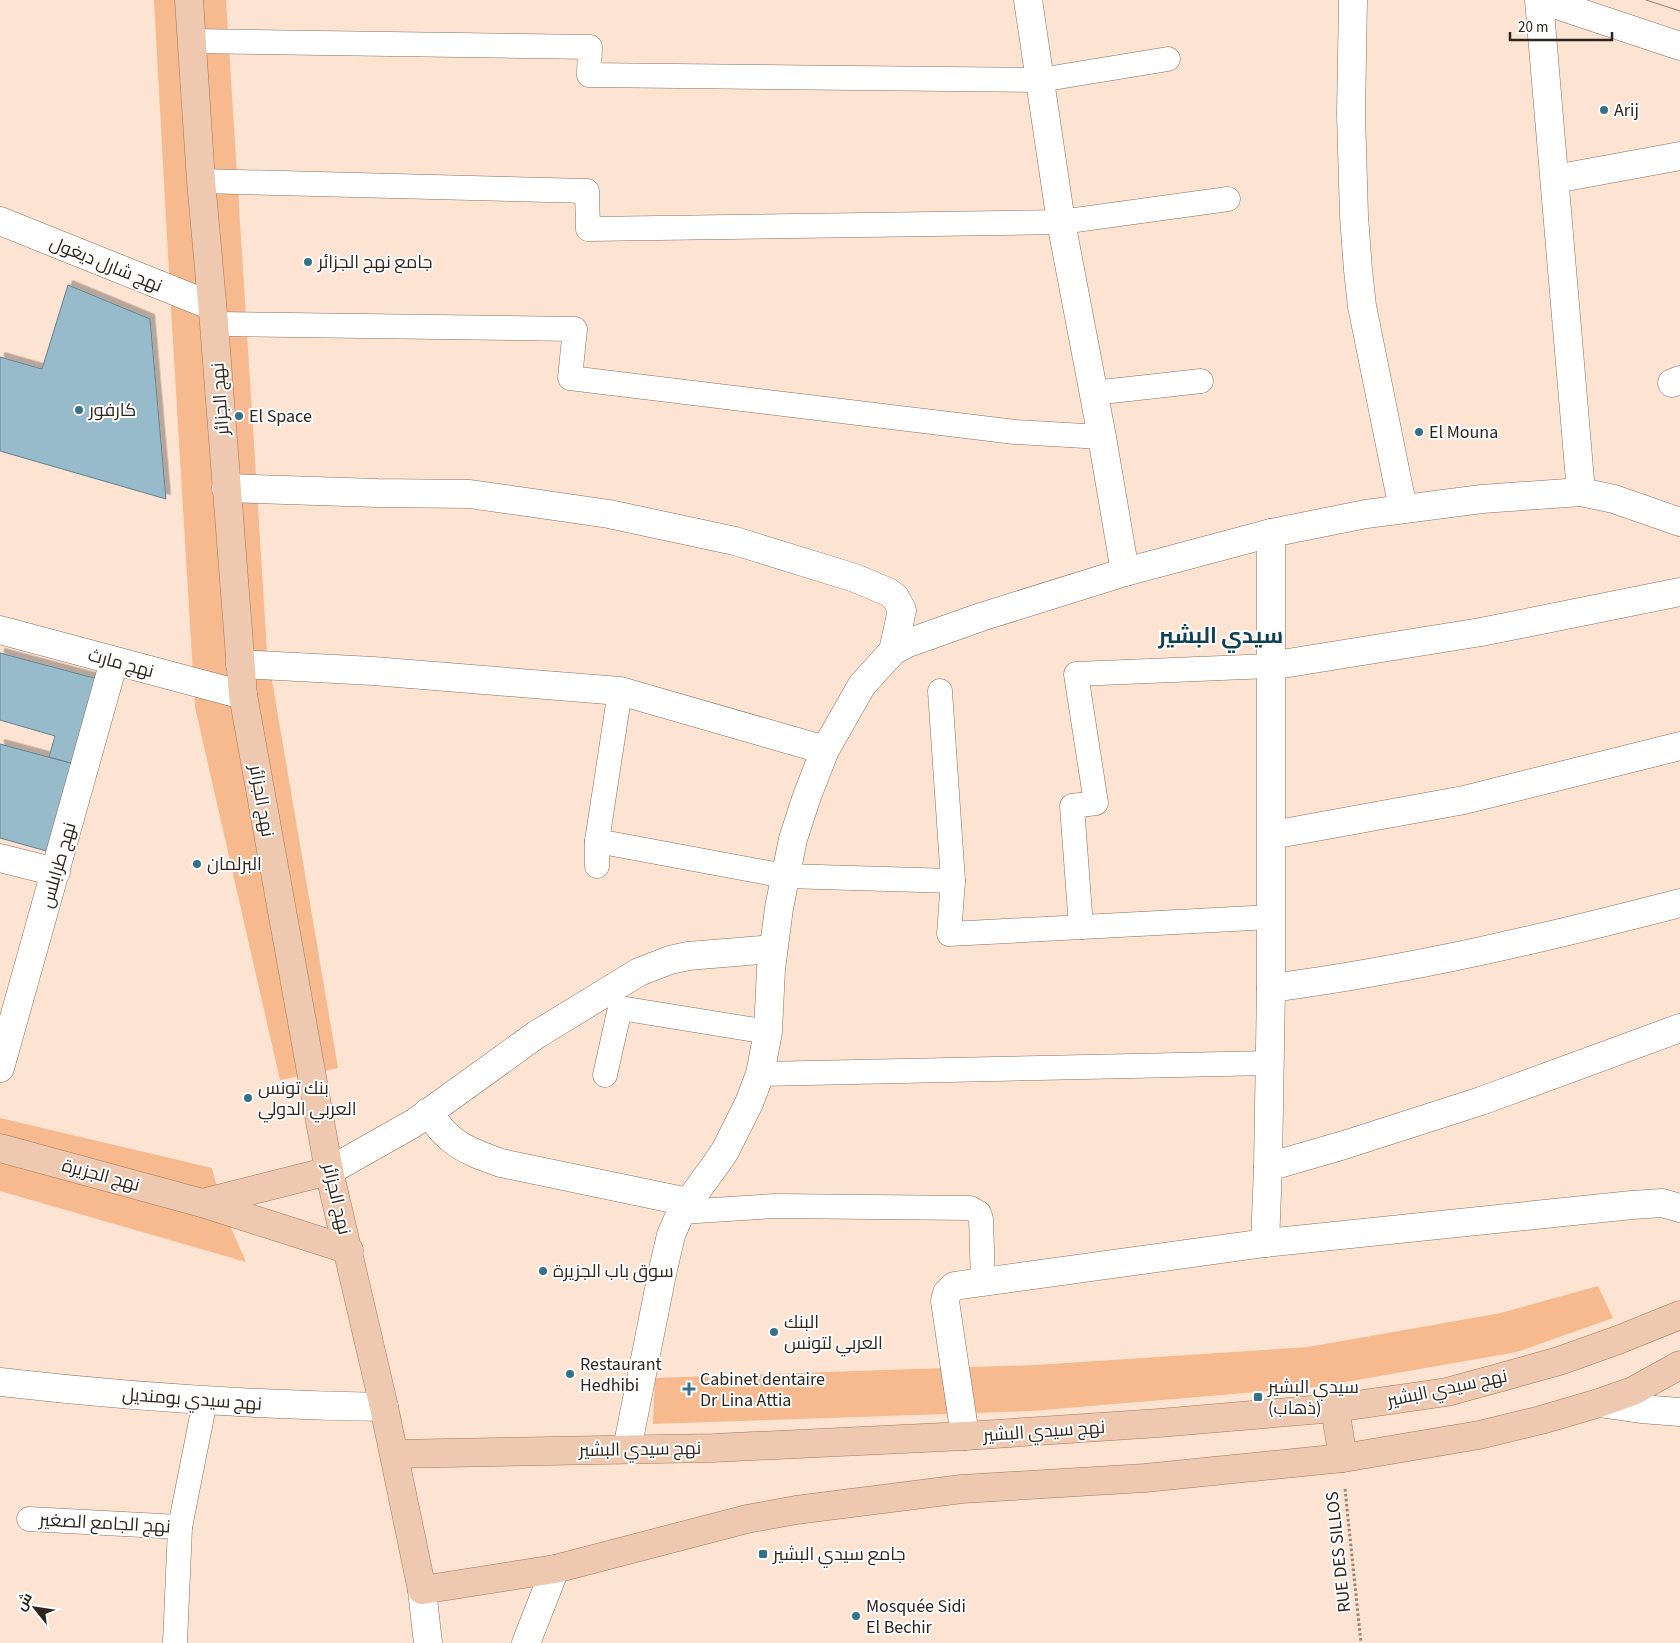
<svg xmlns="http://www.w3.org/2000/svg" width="1680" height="1643" viewBox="0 0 1680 1643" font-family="'Source Sans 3',Cairo,sans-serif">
  <defs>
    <filter id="shadow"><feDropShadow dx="4.5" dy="-4.5" stdDeviation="0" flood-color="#0004"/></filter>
  </defs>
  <rect width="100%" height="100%" fill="#fce3d2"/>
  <!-- green -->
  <g fill="#f7b98e">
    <path d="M154,0H226L267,651L338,1068L280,1080L195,707L171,309Z"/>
    <path d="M0,1118L212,1168L222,1208L246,1262L0,1191Z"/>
    <path d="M1598,1286L1613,1318L1517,1352L1317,1387L1032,1411L653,1424L655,1378L1036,1365L1308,1347L1501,1313Z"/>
  </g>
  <!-- building -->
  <g fill="#97bbca" stroke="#608290" filter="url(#shadow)">
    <path d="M68,285L150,319L166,499L0,451V357L42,369Z"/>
    <path d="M0,653L98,679L74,764L49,757L55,736L0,720Z"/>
    <path d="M0,744L74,764L50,852L0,838Z"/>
  </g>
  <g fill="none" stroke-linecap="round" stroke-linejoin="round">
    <!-- pedestrian casing -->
    <g stroke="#896e5b" stroke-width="25">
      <g id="pedestrian">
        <path d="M192,41L590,47L589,75L1040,80L1168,59"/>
        <path d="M201,181L587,191L588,229L1061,222L1228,199"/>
        <path d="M214,324L575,329L570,378L1015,432L1102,437"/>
        <path d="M1093,393L1201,381"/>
        <path d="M940,691L953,881L949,934L1272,917"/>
        <path d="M597,841L785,876L953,881"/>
        <path d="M597,866V841L620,691"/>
        <path d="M1081,927L1072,806L1096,803L1076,674L1270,666"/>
        <path d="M760,1074L1270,1063"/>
        <path d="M605,1075L620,1008L768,1032"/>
        <path d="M681,1212L775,1206L970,1208L979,1213L981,1219L983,1281"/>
        <path d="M29,1519L180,1527"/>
        <path d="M175,1643L180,1527L205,1401"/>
      </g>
    </g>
    <!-- minor casing -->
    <g stroke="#896e5b" stroke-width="29">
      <g id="minor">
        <path d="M1028,0L1061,222L1102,437L1125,572"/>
        <path d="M1353,0L1351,114L1354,216L1358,270L1362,306L1403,509"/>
        <path d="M1539,0L1581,492"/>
        <path d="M1555,179L1680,156"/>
        <path d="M0,221L212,306"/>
        <path d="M1672,383L1680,380"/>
        <path d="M226,488L377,493L470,494L609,514L735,541L855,578L888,592L895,597L902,610L893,651"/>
        <path d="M0,630L243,695"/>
        <path d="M240,664L373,671L620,691L825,750"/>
        <path d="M1270,666L1481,632L1680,592"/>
        <path d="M1272,835L1464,800L1680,746"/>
        <path d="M0,858L56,872"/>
        <path d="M1271,988C1410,970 1545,938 1680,903"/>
        <path d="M0,1068L114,661"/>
        <path d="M428,1112C450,1145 465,1150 501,1163L688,1202"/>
        <path d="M1268,1167L1344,1145L1481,1101L1680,1028"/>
        <path d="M329,1171L414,1123L536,1035L639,972L670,960L688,956L773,949"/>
        <path d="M1265,1243L1268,1167L1271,988V533"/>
        <path d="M0,1382C128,1397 256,1405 384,1407"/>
        <path d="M1599,1403L1641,1409L1680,1412"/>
        <path d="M965,1436L945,1301L947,1293L954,1286L1265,1243L1632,1205L1662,1203L1680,1208"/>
        <path d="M627,1449L662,1274L671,1235L681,1212L714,1167L725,1151L749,1103L760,1074L768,1032L771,969L779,908L793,839L807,796L825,750L862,685L893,651L908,643L981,617L1125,572L1271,533L1366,514L1482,499L1581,492L1614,499L1680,522"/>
      </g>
    </g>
    <!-- tertiary casing -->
    <g stroke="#896e5b" stroke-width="29">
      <path id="tertiary" d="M1542,0L1680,46"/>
    </g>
    <!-- secondary casing -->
    <g stroke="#896e5b" stroke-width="29">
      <g id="secondary">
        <path d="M422,1590L428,1643"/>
        <path d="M526,1643L555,1569"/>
      </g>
    </g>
    <!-- primary casing -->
    <g stroke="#a47859" stroke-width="29">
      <g id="primary">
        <path d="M189,0L201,181L214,324L243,695L329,1171L384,1407L422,1590L555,1569L747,1519L796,1510L962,1489L1145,1478L1343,1458L1479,1435L1541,1420L1599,1403L1633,1391L1680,1365"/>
        <path d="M0,1148L202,1203L349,1250"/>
        <path d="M202,1203L329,1171"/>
        <path d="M1335,1408L1343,1458"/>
        <path d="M395,1454L713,1448L965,1436L1159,1423L1335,1408L1447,1392L1509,1375L1559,1361L1618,1340L1680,1315"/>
      </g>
    </g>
    <!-- path -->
    <path stroke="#958376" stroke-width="3" stroke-dasharray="2.5 2.5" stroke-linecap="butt" d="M1345,1489L1361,1643"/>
    <!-- pedestrian -->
    <use href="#pedestrian" stroke="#fff" stroke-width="24"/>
    <!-- minor -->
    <use href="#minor" stroke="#fff" stroke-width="28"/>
    <!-- tertiary -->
    <use href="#tertiary" stroke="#fff" stroke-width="28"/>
    <!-- secondary -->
    <use href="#secondary" stroke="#fff" stroke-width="28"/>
    <!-- primary -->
    <use href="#primary" stroke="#eec8af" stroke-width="28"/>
    <!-- tram -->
    <path stroke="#928074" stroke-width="1" d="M1646,0L1680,11"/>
  </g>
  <!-- markers -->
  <g fill="#357289" stroke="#fff" stroke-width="2">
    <circle cx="1604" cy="110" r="5"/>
    <circle cx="308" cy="262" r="5"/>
    <circle cx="79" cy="410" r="5"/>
    <circle cx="239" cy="416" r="5"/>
    <circle cx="1419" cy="432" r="5"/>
    <circle cx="197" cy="864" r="5"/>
    <circle cx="248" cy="1098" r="5"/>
    <circle cx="543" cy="1271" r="5"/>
    <circle cx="774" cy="1332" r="5"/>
    <circle cx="570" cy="1374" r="5"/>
    <path d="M686.5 1381.5h5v5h5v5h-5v5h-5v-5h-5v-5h5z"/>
    <rect x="1253" y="1392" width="10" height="10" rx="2.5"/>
    <rect x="758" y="1549" width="10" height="10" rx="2.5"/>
    <circle cx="856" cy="1616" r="5"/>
  </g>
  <g text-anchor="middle" stroke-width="4" stroke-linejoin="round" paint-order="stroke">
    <!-- poi labels -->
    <g font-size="18" fill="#30251d" stroke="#fff" text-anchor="start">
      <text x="1614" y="116">Arij</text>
      <text x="318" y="268">جامع نهج الجزائر</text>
      <text x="89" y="416">كارفور</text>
      <text x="249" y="422">El Space</text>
      <text x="1429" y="438">El Mouna</text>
      <text x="207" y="870">البرلمان</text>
      <text x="258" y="1094">بنك تونس<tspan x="258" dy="21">العربي الدولي</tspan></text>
      <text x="553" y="1277">سوق باب الجزيرة</text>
      <text x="784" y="1328">البنك<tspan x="784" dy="21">العربي لتونس</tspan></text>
      <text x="580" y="1370">Restaurant<tspan x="580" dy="21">Hedhibi</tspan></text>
      <text x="700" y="1385">Cabinet dentaire<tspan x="700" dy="21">Dr Lina Attia</tspan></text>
      <text x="1268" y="1393">سيدي البشير<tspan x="1268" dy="21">(ذهاب)</tspan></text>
      <text x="773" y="1560">جامع سيدي البشير</text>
      <text x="866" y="1612">Mosquée Sidi<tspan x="866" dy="21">El Bechir</tspan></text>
    </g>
    <!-- street labels -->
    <g font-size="18" fill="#30251d" stroke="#fff">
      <text transform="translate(106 264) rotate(22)" y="6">نهج شارل ديغول</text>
      <text transform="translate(220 399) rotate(-94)" y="6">نهج الجزائر</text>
      <text transform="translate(121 663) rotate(15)" y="6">نهج مارث</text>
      <text transform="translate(262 801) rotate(80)" y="6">نهج الجزائر</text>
      <text transform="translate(58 865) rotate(-74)" y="6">نهج طرابلس</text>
      <text transform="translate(101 1175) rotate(15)" y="6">نهج الجزيرة</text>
      <text transform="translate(337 1199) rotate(77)" y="6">نهج الجزائر</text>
      <text transform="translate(1447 1388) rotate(-12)" y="6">نهج سيدي البشير</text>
      <text transform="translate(192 1399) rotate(4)" y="6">نهج سيدي بومنديل</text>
      <text transform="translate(1044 1431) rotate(-4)" y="6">نهج سيدي البشير</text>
      <text transform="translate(640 1449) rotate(-1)" y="6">نهج سيدي البشير</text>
      <text transform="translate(105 1523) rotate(3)" y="6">نهج الجامع الصغير</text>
      <text transform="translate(1338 1552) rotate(-96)" y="6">RUE DES SILLOS</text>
    </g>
    <!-- district labels -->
    <g font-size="22" font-weight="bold" fill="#0e4253" stroke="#fff">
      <text x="1221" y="643">سيدي البشير</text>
    </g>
  </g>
  <!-- north arrow -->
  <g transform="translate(35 1608) rotate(300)" stroke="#ffffff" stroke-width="4" paint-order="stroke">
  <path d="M0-4L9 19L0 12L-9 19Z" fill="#30251d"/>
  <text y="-8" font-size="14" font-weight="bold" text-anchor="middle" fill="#30251d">ش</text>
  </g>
  <!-- scale -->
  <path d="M1510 32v8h102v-8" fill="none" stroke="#30251d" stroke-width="2.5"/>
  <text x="1518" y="32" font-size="15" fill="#30251d" stroke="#ffffff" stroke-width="4" paint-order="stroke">20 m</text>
</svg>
